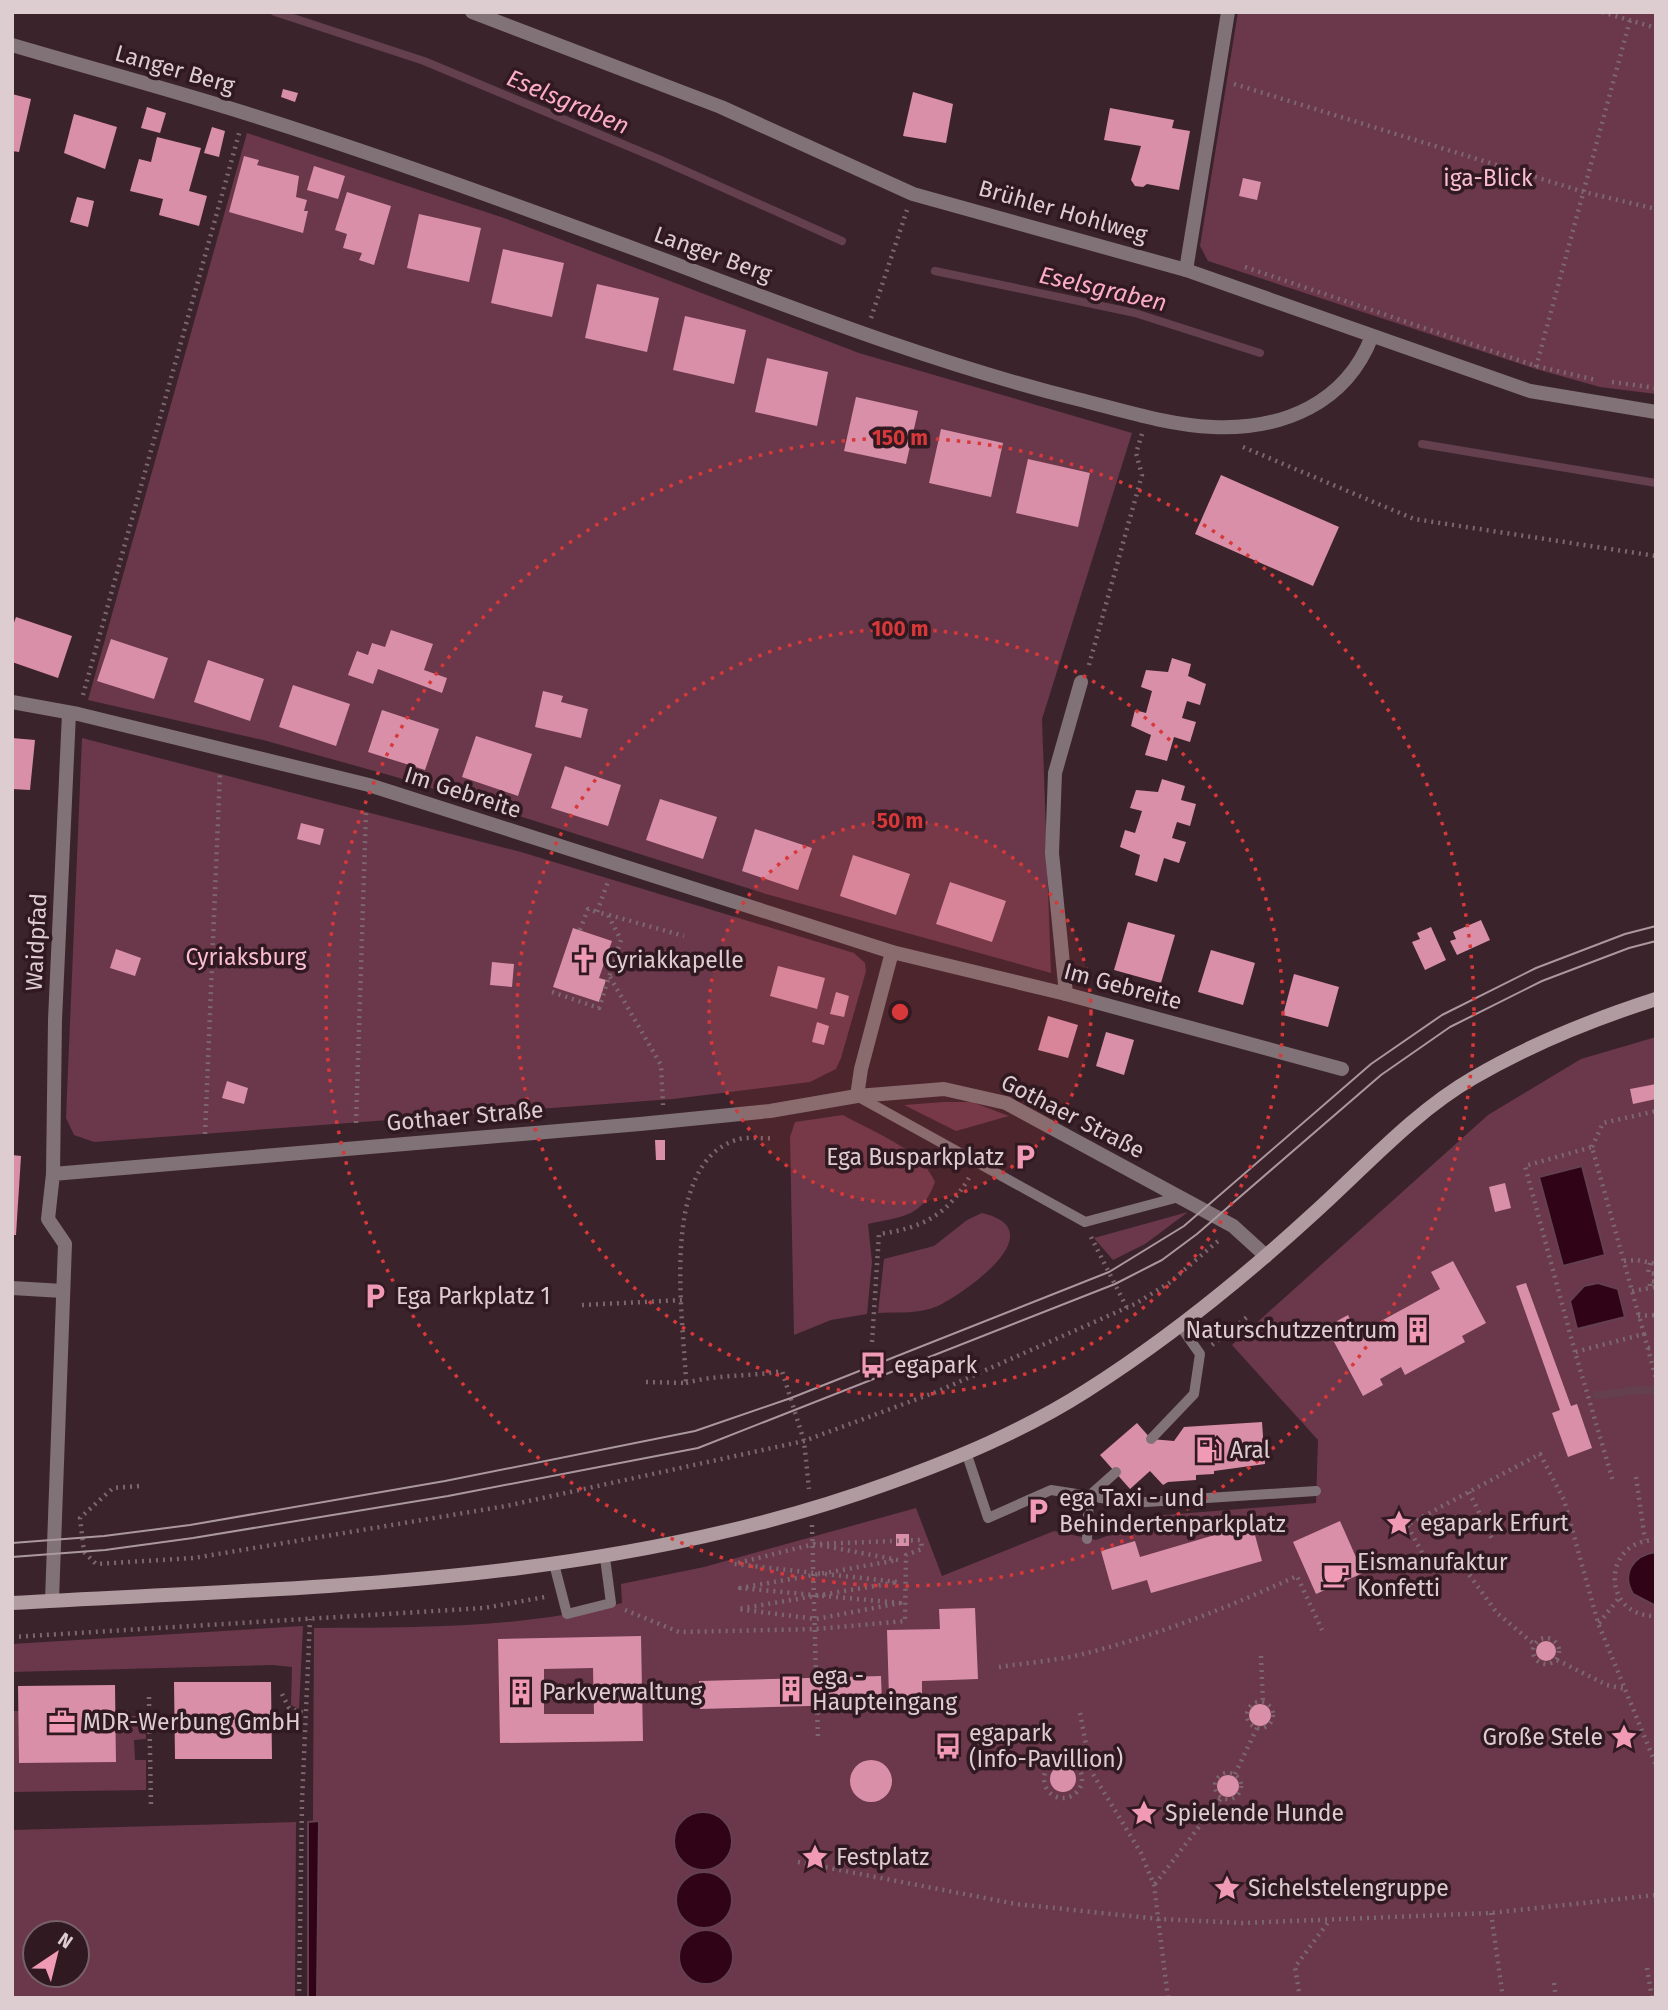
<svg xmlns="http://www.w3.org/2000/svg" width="1668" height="2010" viewBox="0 0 1668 2010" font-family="'Fira Sans',sans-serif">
  <rect width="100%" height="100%" fill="#3b232b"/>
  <!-- green -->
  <g fill="#6a384a" fill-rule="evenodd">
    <path d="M1238,12H1656V394L1600,387L1536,369L1208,261L1200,246Z"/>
    <path d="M247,133L507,219L859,353L1132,433L1042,719L1051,973L766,894L396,777L263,740L88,700Z"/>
    <path d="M82,738L521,852L854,953L865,963L866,971L841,1058L836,1069L810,1082L673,1099L94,1142L74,1135L66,1118Z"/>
    <path d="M1656,1037V1998H312L314,1628C422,1627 516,1629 622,1603L621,1584L704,1567L916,1508L942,1576L1054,1531L1096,1540L1164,1515L1316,1503L1318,1440L1232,1345L1488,1115L1581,1059Z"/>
    <path d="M944,1102H972L1009,1116L956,1131L904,1105Z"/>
    <path d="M843,1115C873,1132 921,1149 935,1182C922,1218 902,1216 868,1224L872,1262L867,1314L831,1320L794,1335L790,1137L795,1122Z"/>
    <path d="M1188,1212L1145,1244L1113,1260L1094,1238Z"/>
    <path d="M982,1213C1055,1230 966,1292 938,1306C920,1314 898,1312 878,1313L884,1259L934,1246L967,1220Z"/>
    <path d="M303,1626L299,1709L291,1705L292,1667L273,1665L12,1672V1644Z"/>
    <path d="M115,1710H128V1716H145L146,1739L134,1740L135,1760H146V1790L12,1792V1711H19L116,1762Z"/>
    <path d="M296,1822L295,1998H12V1830ZM35,1933H77V1975H35Z"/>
  </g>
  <!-- water -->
  <g fill="#300317" stroke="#64404f" stroke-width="2">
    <path d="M1582,1166L1605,1255L1563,1266L1539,1177Z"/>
    <path d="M1598,1283L1618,1289L1625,1317L1577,1329L1570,1301L1584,1286Z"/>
    <path d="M1656,1552V1605H1654L1633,1594C1621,1574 1633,1555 1656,1552Z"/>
    <circle cx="703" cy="1841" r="29"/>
    <path d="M319,1821L317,1998H308V1822Z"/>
    <circle cx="704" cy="1900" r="28"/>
    <circle cx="706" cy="1957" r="27"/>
  </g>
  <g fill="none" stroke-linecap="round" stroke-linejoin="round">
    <!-- stream -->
    <g stroke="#64404f" stroke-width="8">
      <path d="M275,12L424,61L661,160L842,241"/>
      <path d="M935,271L1135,313L1260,353"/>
      <path d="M1422,444L1656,483"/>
      <path d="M1597,1395C1618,1395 1634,1387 1656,1391"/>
    </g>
  </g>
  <!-- building -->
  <g fill="#d98fa7" fill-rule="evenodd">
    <path d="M283,89L298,93L295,102L281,97Z"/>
    <path d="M913,92L953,104L946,143L903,136Z"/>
    <path d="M12,94L31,99L19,152L12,151Z"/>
    <path d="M147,107L166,113L160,133L141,128Z"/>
    <path d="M1110,108L1174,120L1172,128L1190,131L1179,190L1147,184L1143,187L1135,186L1131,180L1141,146L1104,140Z"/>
    <path d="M74,114L117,127L105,169L64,153Z"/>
    <path d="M212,127L225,131L219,157L204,153Z"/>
    <path d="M157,137L201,148L189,191L207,196L199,226L159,215L163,199L130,191L139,159L151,162Z"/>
    <path d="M244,156L259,160L257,165L299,176L296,197L307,200L304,211H308L303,233L229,212Z"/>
    <path d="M314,166L345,176L338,199L307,190Z"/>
    <path d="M1243,178L1261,182L1257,200L1239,196Z"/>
    <path d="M347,192L391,206L374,265L359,260L362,253L343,248L347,234L335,230Z"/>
    <path d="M77,197L94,201L88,227L70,222Z"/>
    <path d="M419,214L481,228L469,282L407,268Z"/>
    <path d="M503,249L564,263L552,317L491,303Z"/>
    <path d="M597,284L659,298L647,352L585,338Z"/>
    <path d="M685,316L746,330L734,384L673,370Z"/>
    <path d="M767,358L828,372L817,426L755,412Z"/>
    <path d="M856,397L918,411L906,464L844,451Z"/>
    <path d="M941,429L1003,443L991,497L929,483Z"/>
    <path d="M1028,459L1090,473L1078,527L1016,513Z"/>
    <path d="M1221,475L1339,527L1313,586L1195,534Z"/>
    <path d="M16,617L72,636L58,678L12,662V628Z"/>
    <path d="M391,630L433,644L424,670L447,678L442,693L378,669L373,684L348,675L357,651L368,655L372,643L385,647Z"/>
    <path d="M111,639L168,658L154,699L97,681Z"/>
    <path d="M1172,658L1191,664L1188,676L1206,684L1200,705L1187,701L1182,718L1196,722L1190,742L1174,737L1167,761L1145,755L1151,735L1131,726L1135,710L1146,713L1152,691L1141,687L1146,670L1168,672Z"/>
    <path d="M208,660L264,679L250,721L194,702Z"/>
    <path d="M293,685L350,704L336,746L279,727Z"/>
    <path d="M543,691L563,696L561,702L588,709L581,738L535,727Z"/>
    <path d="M382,710L439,729L425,770L368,752Z"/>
    <path d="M476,736L532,754L518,796L462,777Z"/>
    <path d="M12,738L35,740L30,790L12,789Z"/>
    <path d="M565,766L621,785L608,826L551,808Z"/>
    <path d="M1162,779L1185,786L1181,800L1196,804L1190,826L1177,822L1172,838L1186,842L1179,863L1164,858L1157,882L1135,875L1140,855L1120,847L1125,830L1135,833L1142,811L1130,808L1136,790L1158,792Z"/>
    <path d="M660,799L717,817L703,859L646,840Z"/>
    <path d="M301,823L324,829L320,845L297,839Z"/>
    <path d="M755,829L812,848L798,890L742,871Z"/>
    <path d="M853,855L910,874L896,915L840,896Z"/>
    <path d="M950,882L1006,901L992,942L936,924Z"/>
    <path d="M1481,920L1490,940L1457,955L1450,941L1456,939L1453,932Z"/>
    <path d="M1128,922L1175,935L1161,983L1114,970Z"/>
    <path d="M1431,927L1446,960L1425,970L1412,942L1420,939L1417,933Z"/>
    <path d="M573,928L612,941L599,978L606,980L599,1002L553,987Z"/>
    <path d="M116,949L141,958L135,976L110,968Z"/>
    <path d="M1211,950L1255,963L1243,1005L1198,992Z"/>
    <path d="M492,962L514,964L512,987L490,985Z"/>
    <path d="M778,966L825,978L817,1009L770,996Z"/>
    <path d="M1294,974L1339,987L1328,1027L1283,1015Z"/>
    <path d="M836,992L849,996L844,1017L830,1014Z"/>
    <path d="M1048,1016L1078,1025L1068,1058L1038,1050Z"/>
    <path d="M817,1022L829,1026L824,1045L812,1042Z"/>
    <path d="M1106,1032L1134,1040L1124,1075L1096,1066Z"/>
    <path d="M227,1081L248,1088L244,1104L222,1098Z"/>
    <path d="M1656,1084V1099L1633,1104L1630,1089Z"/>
    <path d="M655,1140H665V1160H656Z"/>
    <path d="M12,1155L21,1156L16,1235H12Z"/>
    <path d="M1505,1183L1511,1208L1495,1212L1489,1187Z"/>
    <path d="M1453,1261L1486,1323L1462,1336L1465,1342L1405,1375L1401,1367L1380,1379L1383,1385L1363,1396L1326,1327L1348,1315L1357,1334L1440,1289L1431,1272Z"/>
    <path d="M1526,1283L1571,1406L1577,1404L1592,1448L1568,1457L1552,1413L1560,1410L1516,1286Z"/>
    <path d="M1262,1422L1265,1464L1214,1471V1474L1196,1475V1480L1168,1482L1163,1485L1150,1471L1130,1489L1100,1455L1137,1423L1151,1439L1174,1441L1184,1427Z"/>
    <path d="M1340,1521L1363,1573L1316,1594L1293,1542Z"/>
    <path d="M1252,1524L1262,1561L1151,1593L1147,1580L1112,1590L1101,1551L1135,1541L1140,1557Z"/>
    <rect x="896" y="1534" width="13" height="12"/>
    <path d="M975,1608L978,1679L922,1681V1697H889L887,1630L940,1629L939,1609Z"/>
    <path d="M641,1636L643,1741L500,1743L498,1639ZM593,1668L594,1714H544V1669Z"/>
    <circle cx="1546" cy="1651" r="10"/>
    <path d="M881,1676L882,1704L700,1709L699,1681Z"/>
    <path d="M174,1682H271L272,1759H175Z"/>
    <path d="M115,1685L116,1762L19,1763L18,1686Z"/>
    <circle cx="1260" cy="1715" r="11"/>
    <circle cx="871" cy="1781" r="21"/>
    <circle cx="1063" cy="1779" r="13"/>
    <circle cx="1228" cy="1786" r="11"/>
  </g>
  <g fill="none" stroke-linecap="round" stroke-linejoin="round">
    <!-- path -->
    <g stroke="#7c676e" stroke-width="4.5" stroke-dasharray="2 5" stroke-linecap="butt">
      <path d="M1602,12L1656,28"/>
      <path d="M1234,84L1584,192L1656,209"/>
      <path d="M1245,267L1536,366L1596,380"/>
      <path d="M871,318L907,210"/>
      <path d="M1536,367L1630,20"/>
      <path d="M1612,382L1656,388"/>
      <path d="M1243,447L1414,519L1656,556"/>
      <path d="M1089,665L1142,475L1136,453L1142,434"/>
      <path d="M83,695L240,130"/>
      <path d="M609,915L684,936"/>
      <path d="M580,930L588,909L597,912"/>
      <path d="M610,977L661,1065L663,1105"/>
      <path d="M552,992L599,1008L621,940L608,915L597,912L609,879"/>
      <path d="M356,1123L366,812"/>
      <path d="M205,1134L220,772"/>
      <path d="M1592,1147L1603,1123L1656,1111"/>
      <path d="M1091,1237L1127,1308"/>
      <path d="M1624,1261L1637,1260L1656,1264"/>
      <path d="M1650,1263L1648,1273L1656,1274"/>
      <path d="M1650,1286V1281L1656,1282"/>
      <path d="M1632,1291L1656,1287"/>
      <path d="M582,1305L683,1300"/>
      <path d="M1638,1316L1656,1315"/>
      <path d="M1644,1334L1656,1379"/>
      <path d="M872,1342L879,1234C922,1228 946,1216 969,1178"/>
      <path d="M1212,1345L1247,1317"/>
      <path d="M1648,1348H1656"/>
      <path d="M1575,1352L1525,1166L1592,1147L1644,1334L1575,1352L1613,1481"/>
      <path d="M646,1382L686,1383C684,1321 658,1165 736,1140C746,1136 762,1139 773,1138"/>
      <path d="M686,1383C717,1374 750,1377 782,1371L804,1441L809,1489"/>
      <path d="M1636,1477L1645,1540"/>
      <path d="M139,1486L113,1488L80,1518L84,1552L96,1564L194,1558L506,1506L804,1441L936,1392L1135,1304L1169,1283L1218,1241"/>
      <path d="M1469,1492L1492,1539"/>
      <path d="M812,1525L816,1678"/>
      <path d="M1656,1540C1601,1540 1601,1617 1656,1616"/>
      <path d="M1457,1558L1497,1613L1535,1645"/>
      <path d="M12,1570H17"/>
      <path d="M1432,1571L1407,1525L1540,1454L1564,1500L1598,1623L1656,1765"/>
      <path d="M625,1610L679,1632L816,1629L905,1621L906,1555L922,1549L921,1540L814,1544L734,1564L898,1582L738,1609L816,1619L900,1603L740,1588L898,1560L814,1544"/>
      <path d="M1599,1623L1619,1598"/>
      <path d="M12,1637L484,1608L545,1597"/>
      <circle cx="1546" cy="1651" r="13"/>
      <path d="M1261,1656L1263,1702"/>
      <path d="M1557,1660L1607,1685L1625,1689"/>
      <path d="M999,1667C1025,1663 1053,1661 1079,1655C1153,1637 1227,1608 1297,1576L1322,1630"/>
      <path d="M282,1694L289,1708L306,1714"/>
      <path d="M149,1697L151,1806"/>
      <circle cx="1260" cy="1715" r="13"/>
      <path d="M817,1706L818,1739"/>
      <path d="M1080,1713L1091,1771L1141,1853L1154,1885L1168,1998"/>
      <circle cx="1063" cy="1779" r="19"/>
      <circle cx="1228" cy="1786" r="13"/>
      <path d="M1235,1774L1257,1728"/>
      <path d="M798,1862L1016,1904L1159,1919L1243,1923L1491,1913L1656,1895"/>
      <path d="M1155,1884L1222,1797"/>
      <path d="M1491,1913L1503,1998"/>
      <path d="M1647,1968L1652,1998"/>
      <path d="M1554,1983L1556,1998"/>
      <path d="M299,1998L302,1802L310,1619"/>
      <path d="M1300,1998L1295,1967L1329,1921"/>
    </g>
    <!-- service -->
    <g stroke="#807276" stroke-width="10">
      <path d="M857,1096L1085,1222L1179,1197"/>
      <path d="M1151,1439L1194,1394L1200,1354L1181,1327"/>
      <path d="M967,1455L988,1518L1051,1490L1089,1496L1116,1472"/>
      <path d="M1087,1539L1089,1496L1131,1503L1316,1491"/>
      <path d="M554,1564L567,1614L611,1603L605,1558"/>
    </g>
    <!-- minor -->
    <g stroke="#807276" stroke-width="14">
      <path d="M472,12L721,107L913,194L1186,270L1530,391L1656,412"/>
      <path d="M12,45C90,68 168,89 245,113C380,155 513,204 646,253C788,306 929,362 1077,399C1121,410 1167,425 1213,427C1282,430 1346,404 1372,336"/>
      <path d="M1186,270L1228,12"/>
      <path d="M12,702L78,714L369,785L892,952L1066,994L1342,1069"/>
      <path d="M1066,994L1052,853L1055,773L1081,682"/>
      <path d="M857,1096L861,1069L892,952"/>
      <path d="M53,1174L55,1020L69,713"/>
      <path d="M12,1288L63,1291"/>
      <path d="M52,1600L65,1244L48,1219L53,1174L640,1124L770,1111L857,1096L944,1089L1006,1103L1233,1226L1266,1256"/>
    </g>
    <!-- secondary -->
    <path stroke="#b09ba1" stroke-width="14" d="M12,1603C309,1586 607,1586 889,1483C958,1458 1023,1431 1086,1391C1168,1339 1242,1279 1314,1213C1364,1168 1414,1112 1473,1078C1529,1045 1594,1019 1656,999"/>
    <!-- tram -->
    <g stroke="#ab989e" stroke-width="2">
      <path d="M12,1543L104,1536L190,1525L445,1481L695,1431L791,1398L1109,1272L1184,1226L1371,1064L1442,1015L1536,968L1625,934L1656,926"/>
      <path d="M12,1557L105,1550L193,1538L448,1496L698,1448L1115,1284L1162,1260L1197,1234L1381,1075L1450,1027L1542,981L1629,948L1656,941"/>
    </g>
  </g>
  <!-- distance rings -->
  <circle cx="900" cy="1012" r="191" fill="#d73839" fill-opacity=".12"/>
  <g fill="none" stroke="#d73839" stroke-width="3.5" stroke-dasharray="3.5 7">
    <circle cx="900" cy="1012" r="191"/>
    <circle cx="900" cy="1012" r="383"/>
    <circle cx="900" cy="1012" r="574"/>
  </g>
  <!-- icons -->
  <defs>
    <g id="church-bare" transform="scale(2.1)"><path d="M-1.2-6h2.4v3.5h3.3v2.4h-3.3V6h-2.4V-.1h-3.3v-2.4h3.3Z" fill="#f09ab6" stroke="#301921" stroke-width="2.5" paint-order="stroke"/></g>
    <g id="parking-bare" transform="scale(2.1)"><path d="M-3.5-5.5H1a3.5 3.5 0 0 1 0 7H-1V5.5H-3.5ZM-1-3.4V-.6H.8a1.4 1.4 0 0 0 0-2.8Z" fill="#f09ab6" stroke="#301921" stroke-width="2.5" paint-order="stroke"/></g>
    <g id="building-bare" transform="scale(2.1)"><path d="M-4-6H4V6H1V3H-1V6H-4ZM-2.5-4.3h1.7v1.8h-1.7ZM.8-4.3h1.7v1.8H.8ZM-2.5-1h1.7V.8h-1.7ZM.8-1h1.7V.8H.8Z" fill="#f09ab6" stroke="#301921" stroke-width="2.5" paint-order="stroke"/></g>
    <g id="bus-bare" transform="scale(2.1)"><path d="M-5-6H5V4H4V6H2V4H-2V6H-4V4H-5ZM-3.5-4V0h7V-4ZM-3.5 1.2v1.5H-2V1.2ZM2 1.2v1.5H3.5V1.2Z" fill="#f09ab6" stroke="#301921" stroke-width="2.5" paint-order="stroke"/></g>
    <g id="fuel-bare" transform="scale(2.1)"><path d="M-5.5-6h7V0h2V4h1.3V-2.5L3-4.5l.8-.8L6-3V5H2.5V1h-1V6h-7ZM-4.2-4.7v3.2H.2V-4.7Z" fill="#f09ab6" stroke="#301921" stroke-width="2.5" paint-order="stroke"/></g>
    <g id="sight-bare" transform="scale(2.1)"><path d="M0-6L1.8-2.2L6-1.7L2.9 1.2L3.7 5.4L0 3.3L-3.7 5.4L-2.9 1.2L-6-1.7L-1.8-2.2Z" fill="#f09ab6" stroke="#301921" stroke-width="2.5" paint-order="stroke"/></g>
    <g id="cafe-bare" transform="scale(2.1)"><path d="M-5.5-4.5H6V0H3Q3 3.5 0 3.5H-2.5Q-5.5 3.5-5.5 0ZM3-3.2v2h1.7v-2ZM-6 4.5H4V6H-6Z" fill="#f09ab6" stroke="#301921" stroke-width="2.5" paint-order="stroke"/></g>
    <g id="office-bare" transform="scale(2.1)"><path d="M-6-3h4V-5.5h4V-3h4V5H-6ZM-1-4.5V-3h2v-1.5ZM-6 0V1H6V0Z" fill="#f09ab6" stroke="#301921" stroke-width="2.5" paint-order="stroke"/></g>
  </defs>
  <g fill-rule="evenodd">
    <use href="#church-bare" x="584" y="960"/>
    <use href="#parking-bare" x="1025" y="1157"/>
    <use href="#parking-bare" x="375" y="1296"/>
    <use href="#building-bare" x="1418" y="1330"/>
    <use href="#bus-bare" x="873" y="1365"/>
    <use href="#fuel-bare" x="1209" y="1450"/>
    <use href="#parking-bare" x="1038" y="1511"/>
    <use href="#sight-bare" x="1399" y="1523"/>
    <use href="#cafe-bare" x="1336" y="1575"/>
    <use href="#building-bare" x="791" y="1689"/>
    <use href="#building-bare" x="521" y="1692"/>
    <use href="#office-bare" x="62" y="1722"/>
    <use href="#sight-bare" x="1624" y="1737"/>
    <use href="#bus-bare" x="948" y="1746"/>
    <use href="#sight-bare" x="1144" y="1813"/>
    <use href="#sight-bare" x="815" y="1857"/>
    <use href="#sight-bare" x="1227" y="1888"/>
  </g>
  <g text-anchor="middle" stroke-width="7" stroke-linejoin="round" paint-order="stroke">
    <!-- street labels -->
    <g font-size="23" fill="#ddcdd1" stroke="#301921">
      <text transform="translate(175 69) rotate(16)" y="8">Langer Berg</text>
      <text transform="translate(1063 211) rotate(16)" y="8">Brühler Hohlweg</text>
      <text transform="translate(713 254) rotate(20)" y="8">Langer Berg</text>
      <text transform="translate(463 792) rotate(18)" y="8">Im Gebreite</text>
      <text transform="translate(36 942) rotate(-87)" y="8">Waidpfad</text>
      <text transform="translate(1123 986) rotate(15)" y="8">Im Gebreite</text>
      <text transform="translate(465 1116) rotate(-5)" y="8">Gothaer Straße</text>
      <text transform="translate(1073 1116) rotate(27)" y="8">Gothaer Straße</text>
    </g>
    <!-- park labels -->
    <g font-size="23" fill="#fbbdd1" stroke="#301921">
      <text x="1488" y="186">iga-Blick</text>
      <text x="246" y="965">Cyriaksburg</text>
    </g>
    <!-- poi labels -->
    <g font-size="23" fill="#ddcdd1" stroke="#301921" text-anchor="start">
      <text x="605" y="968">Cyriakkapelle</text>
      <text x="1004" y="1165" text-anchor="end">Ega Busparkplatz</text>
      <text x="396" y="1304">Ega Parkplatz 1</text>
      <text x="1397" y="1338" text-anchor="end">Naturschutzzentrum</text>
      <text x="894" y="1373">egapark</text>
      <text x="1230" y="1458">Aral</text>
      <text x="1059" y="1506">ega Taxi - und<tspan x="1059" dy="26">Behindertenparkplatz</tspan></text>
      <text x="1420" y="1531">egapark Erfurt</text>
      <text x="1357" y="1570">Eismanufaktur<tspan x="1357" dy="26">Konfetti</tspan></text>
      <text x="812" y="1684">ega -<tspan x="812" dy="26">Haupteingang</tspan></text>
      <text x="542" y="1700">Parkverwaltung</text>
      <text x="83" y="1730">MDR-Werbung GmbH</text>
      <text x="969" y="1741">egapark<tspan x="969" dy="26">(Info-Pavillion)</tspan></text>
      <text x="1603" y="1745" text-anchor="end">Große Stele</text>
      <text x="1165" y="1821">Spielende Hunde</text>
      <text x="836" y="1865">Festplatz</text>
      <text x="1248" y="1896">Sichelstelengruppe</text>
    </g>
    <!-- water labels -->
    <g font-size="24" font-style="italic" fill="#fdacc6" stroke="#301921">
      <text transform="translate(568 102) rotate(23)" y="8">Eselsgraben</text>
      <text transform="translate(1103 289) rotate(13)" y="8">Eselsgraben</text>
    </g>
  </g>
  <circle cx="900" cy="1012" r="10" fill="#d73839" stroke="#301921" stroke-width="3.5"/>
  <g font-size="21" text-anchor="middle" font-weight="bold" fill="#d73839" stroke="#301921" stroke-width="7" stroke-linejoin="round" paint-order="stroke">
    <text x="900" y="445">150 m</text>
    <text x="900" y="636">100 m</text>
    <text x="900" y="828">50 m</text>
  </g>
  <!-- border -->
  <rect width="1668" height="2010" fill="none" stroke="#ddcdd1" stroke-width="28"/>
  <!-- north arrow -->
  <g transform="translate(56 1954) rotate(35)"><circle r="33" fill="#301921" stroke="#756167" stroke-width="2"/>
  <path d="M0-5L12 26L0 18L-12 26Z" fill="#f09ab6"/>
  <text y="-10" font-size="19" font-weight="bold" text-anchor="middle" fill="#ddcdd1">N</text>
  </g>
</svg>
